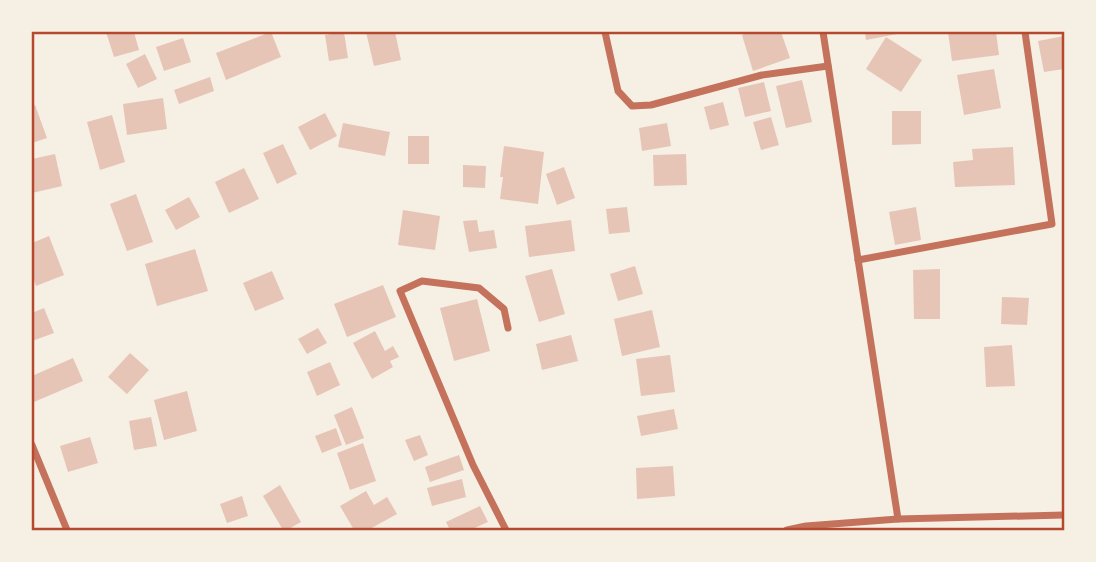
<svg xmlns="http://www.w3.org/2000/svg" width="1096" height="562" viewBox="0 0 1096 562" font-family="Jost,sans-serif">
  <rect width="100%" height="100%" fill="#f6efe4"/>
  <!-- building -->
  <g fill="#e6c5b7">
    <path d="M106,32H134L139,50L114,57Z"/>
    <path d="M271,32L281,57L226,80L216,53Z"/>
    <path d="M344,32L348,58L329,61L325,35Z"/>
    <path d="M366,32H395L401,60L374,66Z"/>
    <path d="M752,32H781L790,58L753,71L742,35Z"/>
    <path d="M865,32H902V33L866,40Z"/>
    <path d="M948,32H996L999,55L952,61Z"/>
    <path d="M1064,36V69L1044,72L1038,41Z"/>
    <path d="M886,37L922,60L901,92L866,69Z"/>
    <path d="M183,38L191,62L164,71L156,47Z"/>
    <path d="M145,54L157,79L138,88L126,64Z"/>
    <path d="M994,69L1001,108L964,115L957,75Z"/>
    <path d="M210,77L214,91L179,104L174,90Z"/>
    <path d="M802,80L812,122L786,128L776,86Z"/>
    <path d="M764,82L771,111L745,117L738,88Z"/>
    <path d="M163,98L167,129L127,135L123,104Z"/>
    <path d="M723,102L729,125L710,130L704,107Z"/>
    <path d="M35,105L47,138L32,143V106Z"/>
    <path d="M892,111H921V144L892,145Z"/>
    <path d="M325,113L337,136L310,150L298,127Z"/>
    <path d="M112,115L125,162L100,170L87,122Z"/>
    <path d="M771,117L779,145L761,150L753,122Z"/>
    <path d="M343,123L390,132L385,156L338,147Z"/>
    <path d="M667,123L671,146L642,151L639,128Z"/>
    <rect x="408" y="136" width="21" height="28"/>
    <path d="M283,144L297,174L277,184L263,153Z"/>
    <path d="M504,146L544,152L538,204L500,199L503,177H500Z"/>
    <path d="M1013,147L1015,185L955,187L953,162L973,160L972,149Z"/>
    <path d="M55,154L62,186L32,193V159Z"/>
    <path d="M686,154L687,185L654,186L653,155Z"/>
    <path d="M463,165L486,166L485,188L463,187Z"/>
    <path d="M564,167L575,198L557,205L546,174Z"/>
    <path d="M244,168L259,199L229,213L215,182Z"/>
    <path d="M136,194L153,242L127,251L110,204Z"/>
    <path d="M189,197L200,217L176,230L165,210Z"/>
    <path d="M627,207L630,232L609,234L606,209Z"/>
    <path d="M916,207L921,240L895,245L889,212Z"/>
    <path d="M403,210L440,216L435,250L398,245Z"/>
    <path d="M477,220L479,232L494,230L497,248L469,252L463,221Z"/>
    <path d="M571,220L575,251L529,257L525,226Z"/>
    <path d="M49,236L64,275L36,286L32,274V243Z"/>
    <path d="M195,249L208,291L157,306L145,264Z"/>
    <path d="M635,266L643,294L618,301L610,274Z"/>
    <path d="M552,269L565,314L539,322L525,276Z"/>
    <path d="M940,269V319H914L913,270Z"/>
    <path d="M272,271L284,299L255,311L243,283Z"/>
    <path d="M383,285L396,317L347,337L334,304Z"/>
    <path d="M1002,297L1029,298L1027,325L1001,324Z"/>
    <path d="M477,299L490,351L454,361L440,308Z"/>
    <path d="M44,308L54,333L32,341V313Z"/>
    <path d="M652,310L660,347L622,356L614,319Z"/>
    <path d="M318,328L327,343L307,354L298,339Z"/>
    <path d="M375,331L385,351L393,346L399,357L390,361L393,367L372,379L353,343Z"/>
    <path d="M571,335L578,361L542,370L536,344Z"/>
    <path d="M1012,345L1015,386L986,387L984,347Z"/>
    <path d="M130,353L149,370L127,394L108,377Z"/>
    <path d="M670,355L675,392L641,396L636,359Z"/>
    <path d="M73,358L83,381L34,402L32,396V376Z"/>
    <path d="M330,362L340,385L317,396L307,372Z"/>
    <path d="M187,391L197,431L164,440L154,400Z"/>
    <path d="M352,407L364,438L346,445L334,415Z"/>
    <path d="M674,409L678,429L641,436L637,416Z"/>
    <path d="M151,417L157,446L134,450L129,421Z"/>
    <path d="M336,428L342,445L322,453L315,436Z"/>
    <path d="M420,435L428,455L414,461L405,440Z"/>
    <path d="M90,437L98,463L68,472L60,446Z"/>
    <path d="M363,443L376,481L350,490L337,453Z"/>
    <path d="M459,455L464,470L430,482L425,467Z"/>
    <path d="M673,466L675,496L637,499L636,468Z"/>
    <path d="M462,479L466,497L432,506L427,488Z"/>
    <path d="M280,485L301,522L287,530H283L263,496Z"/>
    <path d="M366,491L374,505L387,497L397,514L368,530H354L340,506Z"/>
    <path d="M242,496L248,516L227,523L220,504Z"/>
    <path d="M480,506L488,522L470,530H450L446,522Z"/>
  </g>
  <g fill="none" stroke-linecap="round" stroke-linejoin="round">
    <!-- minor -->
    <g stroke="#c5725c" stroke-width="7">
      <path d="M605,32L618,91L632,106L651,105L762,75L828,66"/>
      <path d="M823,32L898,519"/>
      <path d="M858,260L1052,224L1025,32"/>
      <path d="M32,445L67,530"/>
      <path d="M506,530L473,465L400,291L422,281L479,288L504,309L508,328"/>
      <path d="M787,530L806,526L898,519L1064,515"/>
    </g>
  </g>
  <!-- border -->
  <rect width="1096" height="562" fill="none" stroke="#f6efe4" stroke-width="66"/>
  <rect x="33" y="33" width="1030" height="496" fill="none" stroke="#b5482f" stroke-width="2.5"/>
</svg>
